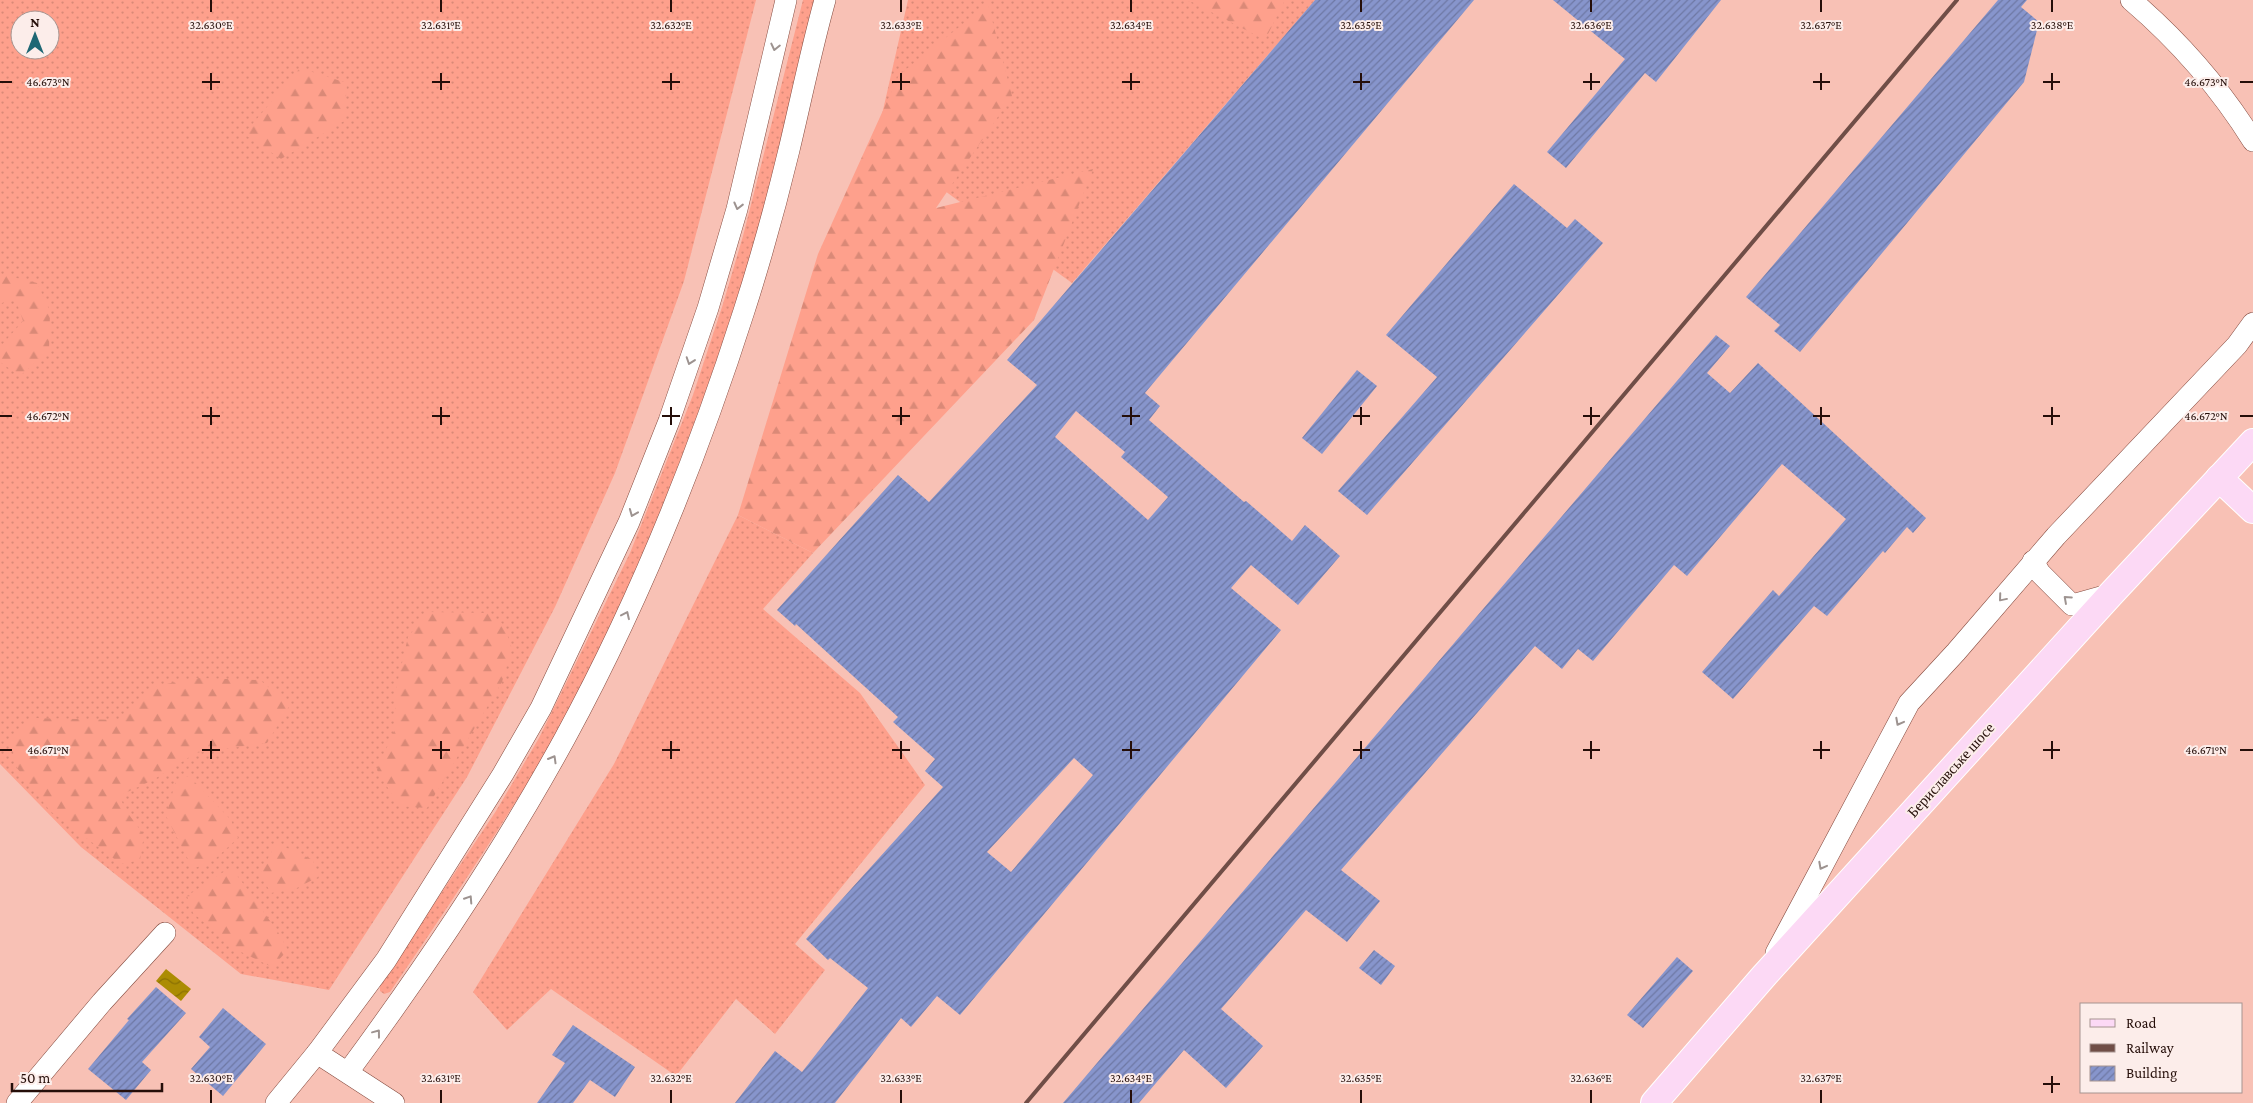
<svg xmlns="http://www.w3.org/2000/svg" width="2253" height="1103" viewBox="0 0 2253 1103" font-family="'Crimson Pro',serif">
  <defs>
    <pattern id="grass-dots" width="8" height="8" patternUnits="userSpaceOnUse" patternTransform="scale(1.25)"><rect width="8" height="8" fill="#fea08c"/><path d="M2 2h.1M6 6h.1" fill="none" stroke="#da8977" stroke-width="1.8" stroke-linecap="round"/></pattern>
    <pattern id="forest-firs" width="22" height="20" patternUnits="userSpaceOnUse" patternTransform="scale(1.25)"><rect width="22" height="20" fill="#fea08c"/><path d="M5 1l3.5 6h-7zM16 11l3.5 6h-7z" fill="#da8977"/></pattern>
    <pattern id="water-waves" width="16" height="10" patternUnits="userSpaceOnUse" patternTransform="scale(1.25)"><rect width="16" height="10" fill="#ab8c03"/><path d="M0 5q4-4 8 0t8 0" fill="none" stroke="#8b7103"/></pattern>
    <pattern id="building-hatch" width="6" height="6" patternUnits="userSpaceOnUse" patternTransform="scale(1.25)"><rect width="6" height="6" fill="#8795cc"/><path d="M-1 1l2-2M0 6l6-6M5 7l2-2" fill="none" stroke="#6e78a4"/></pattern>
  </defs>
  <rect width="100%" height="100%" fill="#f8c1b5"/>
  <!-- grass -->
  <g fill="url(#grass-dots)" fill-rule="evenodd">
    <path d="M0,0H756L684,281L615,473L555,607L467,777L329,990L241,974L81,847L0,764ZM20,20H50V50H20Z"/>
    <path d="M803,0H816C802,60 789,121 772,181C718,374 648,563 553,740C536,772 515,802 496,833C461,887 426,940 390,992L384,994L380,991V985L496,811L539,738L630,553L693,395L723,304L743,236Z"/>
    <path d="M908,0H1315L1072,283L876,141Z"/>
    <path d="M738,515L813,553L763,609L860,693L925,785L795,944L825,970L775,1034L736,999L676,1076L551,989L507,1030L473,992L614,764Z"/>
  </g>
  <!-- forest -->
  <g fill="url(#forest-firs)">
    <path d="M1181,0H1285L1265,40L1192,2Z"/>
    <path d="M988,4L1012,96L936,208L1093,169L1034,320L813,553L738,515L818,254L899,75Z"/>
    <path d="M300,68L347,83L344,121L281,159L244,134Z"/>
    <path d="M0,274L37,283L50,311L49,350L20,376L0,362V347L23,321L15,297L0,304Z"/>
    <path d="M428,612L489,613L504,625L512,649L502,682L427,808L399,806L377,770L395,729L396,689L408,637Z"/>
    <path d="M196,678L260,680L290,705L267,743L196,753L153,780L119,796L127,812L144,835L140,860L121,864L50,811L17,768L10,739L31,718L121,720L157,686Z"/>
    <path d="M189,776L231,820L238,838L215,859L193,869L166,816L176,780Z"/>
    <path d="M276,843L313,860L318,877L295,889L271,893L260,874Z"/>
    <path d="M231,867L278,932L288,950L272,967L237,950L193,913L187,896Z"/>
  </g>
  <!-- water -->
  <path fill="url(#water-waves)" d="M166,969L191,989L181,1001L156,981Z"/>
  <!-- building -->
  <g fill="url(#building-hatch)" fill-rule="evenodd">
    <path d="M1315,0H1474L1145,393L1160,406L1149,420L1244,502L1246,501L1292,541L1305,525L1340,556L1298,605L1251,565L1231,588L1281,630L960,1015L937,996L911,1027L901,1018L835,1103H735L775,1051L802,1072L868,988L830,958L828,960L806,939L943,787L925,771L935,759L893,722L898,717L796,624L795,626L777,610L898,475L929,502L1037,385L1007,360ZM1076,411L1125,452L1121,457L1168,497L1148,520L1055,437ZM1074,758L1093,775L1011,872L987,852Z"/>
    <path d="M1553,0H1721L1656,82L1645,73L1566,168L1547,152L1625,59Z"/>
    <path d="M1998,0H2027L2021,7L2039,22L2024,82L1800,352L1774,331L1780,325L1746,297Z"/>
    <path d="M1514,184L1567,228L1575,219L1603,243L1367,515L1338,491L1437,377L1386,335Z"/>
    <path d="M1716,335L1730,346L1707,373L1730,393L1758,363L1926,518L1913,533L1907,527L1885,553L1883,551L1827,616L1814,606L1733,699L1702,672L1773,590L1779,596L1846,519L1782,464L1687,576L1674,565L1593,661L1578,649L1562,669L1535,646L1341,870L1380,901L1347,942L1306,910L1221,1009L1263,1046L1226,1088L1184,1050L1139,1103H1063Z"/>
    <path d="M1357,370L1377,386L1322,454L1302,438Z"/>
    <path d="M1374,950L1395,966L1381,985L1359,968Z"/>
    <path d="M1677,957L1693,971L1643,1028L1627,1015Z"/>
    <path d="M156,987L186,1013L142,1062L151,1070L126,1100L88,1069L129,1020L127,1019Z"/>
    <path d="M223,1008L266,1044L223,1096L191,1069L210,1047L199,1037Z"/>
    <path d="M573,1025L635,1067L615,1097L590,1080L573,1103H537L565,1063L552,1055Z"/>
  </g>
  <g fill="none" stroke-linecap="round" stroke-linejoin="round">
    <!-- minor casing -->
    <g stroke="#844a3e" stroke-width="22">
      <g id="minor">
        <path d="M2131,0C2179,41 2220,88 2253,141"/>
        <path d="M2033,561L2040,573L2072,605L2111,594"/>
        <path d="M1776,953L1909,703L1956,652L2056,536L2237,345L2253,323"/>
        <path d="M317,1053L394,1103"/>
        <path d="M348,1072C427,965 501,855 565,738C639,602 697,458 744,311C761,258 776,204 789,150C801,100 811,50 825,0"/>
        <path d="M17,1103L102,1002L165,933"/>
        <path d="M276,1103L317,1053L386,960L503,774L541,708L629,522L669,421L708,308L737,209L786,0"/>
      </g>
    </g>
    <!-- major casing -->
    <g stroke="#fff" stroke-width="28">
      <g id="major">
        <path d="M2219,478L2253,510"/>
        <path d="M1654,1103L1763,977L2111,594L2253,442"/>
      </g>
    </g>
    <!-- minor -->
    <use href="#minor" stroke="#fff" stroke-width="21"/>
    <!-- major -->
    <use href="#major" stroke="#fcd9f5" stroke-width="26"/>
    <!-- rail -->
    <path stroke="#704e47" stroke-width="4" d="M1026,1103L1957,0"/>
  </g>
  <!-- one-way arrows -->
  <defs><path id="oneway-chevron" d="M-2-3.5L2.5 0L-2 3.5" fill="none" stroke-width="1.6" stroke-linecap="round" stroke-linejoin="round" transform="scale(1.25)"/></defs>
  <g stroke="#9d9390">
    <use href="#oneway-chevron" transform="translate(775 47) rotate(103)"/>
    <use href="#oneway-chevron" transform="translate(738 206) rotate(104)"/>
    <use href="#oneway-chevron" transform="translate(690 361) rotate(109)"/>
    <use href="#oneway-chevron" transform="translate(633 513) rotate(112)"/>
    <use href="#oneway-chevron" transform="translate(2002 598) rotate(130)"/>
    <use href="#oneway-chevron" transform="translate(2067 599) rotate(-138)"/>
    <use href="#oneway-chevron" transform="translate(626 615) rotate(-65)"/>
    <use href="#oneway-chevron" transform="translate(1899 722) rotate(118)"/>
    <use href="#oneway-chevron" transform="translate(553 759) rotate(-60)"/>
    <use href="#oneway-chevron" transform="translate(1822 866) rotate(118)"/>
    <use href="#oneway-chevron" transform="translate(469 899) rotate(-57)"/>
    <use href="#oneway-chevron" transform="translate(377 1033) rotate(-53)"/>
  </g>
  <!-- ticks -->
  <path fill="none" stroke="#250e09" stroke-width="2" d="M211,0V12M441,0V12M671,0V12M901,0V12M1131,0V12M1361,0V12M1591,0V12M1821,0V12M2052,0V12M211,73V90M441,73V90M671,73V90M901,73V90M1131,73V90M1361,73V90M1591,73V90M1821,73V90M2052,73V90M0,82H12M202,82H220M432,82H450M662,82H680M892,82H910M1122,82H1140M1353,82H1370M1583,82H1600M1813,82H1830M2043,82H2060M2240,82H2253M211,407V425M441,407V425M671,407V425M901,407V425M1131,407V425M1361,407V425M1591,407V425M1821,407V425M2052,407V425M0,416H12M202,416H220M432,416H450M662,416H680M892,416H910M1122,416H1140M1353,416H1370M1583,416H1600M1813,416H1830M2043,416H2060M2240,416H2253M211,741V759M441,741V759M671,741V759M901,741V759M1131,741V759M1361,741V759M1591,741V759M1821,741V759M2052,741V759M0,750H12M202,750H220M432,750H450M662,750H680M892,750H910M1122,750H1140M1353,750H1370M1583,750H1600M1813,750H1830M2043,750H2060M2240,750H2253M2052,1076V1093M2043,1084H2060M211,1090V1103M441,1090V1103M671,1090V1103M901,1090V1103M1131,1090V1103M1361,1090V1103M1591,1090V1103M1821,1090V1103"/>
  <g text-anchor="middle" stroke-width="4" stroke-linejoin="round" paint-order="stroke">
    <!-- street labels -->
    <g font-size="15" fill="#250e09" stroke="#fcedea">
      <text transform="translate(1951 770) rotate(-48)" y="5">Бериславське шосе</text>
    </g>
  </g>
  <g font-size="12" text-anchor="middle" fill="#250e09" stroke="#fcedea" stroke-width="4" stroke-linejoin="round" paint-order="stroke">
    <text x="211" y="29">32.630°E</text>
    <text x="441" y="29">32.631°E</text>
    <text x="671" y="29">32.632°E</text>
    <text x="901" y="29">32.633°E</text>
    <text x="1131" y="29">32.634°E</text>
    <text x="1361" y="29">32.635°E</text>
    <text x="1591" y="29">32.636°E</text>
    <text x="1821" y="29">32.637°E</text>
    <text x="2052" y="29">32.638°E</text>
    <text x="48" y="86">46.673°N</text>
    <text x="2206" y="86">46.673°N</text>
    <text x="48" y="420">46.672°N</text>
    <text x="2206" y="420">46.672°N</text>
    <text x="48" y="754">46.671°N</text>
    <text x="2206" y="754">46.671°N</text>
    <text x="211" y="1082">32.630°E</text>
    <text x="441" y="1082">32.631°E</text>
    <text x="671" y="1082">32.632°E</text>
    <text x="901" y="1082">32.633°E</text>
    <text x="1131" y="1082">32.634°E</text>
    <text x="1361" y="1082">32.635°E</text>
    <text x="1591" y="1082">32.636°E</text>
    <text x="1821" y="1082">32.637°E</text>
  </g>
  <!-- legend -->
  <rect x="2080" y="1003" width="162" height="90" fill="#fcedea" stroke="#a69490"/>
  <rect x="2090" y="1019" width="25" height="8" fill="#fcd9f5" stroke="#a69490"/>
  <text x="2126" y="1028" font-size="15" fill="#250e09">Road</text>
  <rect x="2090" y="1044" width="25" height="8" fill="#704e47" stroke="#a69490"/>
  <text x="2126" y="1053" font-size="15" fill="#250e09">Railway</text>
  <rect x="2090" y="1066" width="25" height="15" fill="url(#building-hatch)" stroke="#a69490"/>
  <text x="2126" y="1078" font-size="15" fill="#250e09">Building</text>
  <!-- north arrow -->
  <g transform="translate(35 35)"><circle r="24" fill="#fcedea" stroke="#a69490"/>
  <path d="M0-4L9 19L0 12L-9 19Z" fill="#1e6774"/>
  <text y="-8" font-size="14" font-weight="bold" text-anchor="middle" fill="#250e09">N</text>
  </g>
  <!-- scale -->
  <path d="M12 1083v8h150v-8" fill="none" stroke="#250e09" stroke-width="2.5"/>
  <text x="20" y="1083" font-size="15" fill="#250e09" stroke="#fcedea" stroke-width="4" paint-order="stroke">50 m</text>
</svg>
